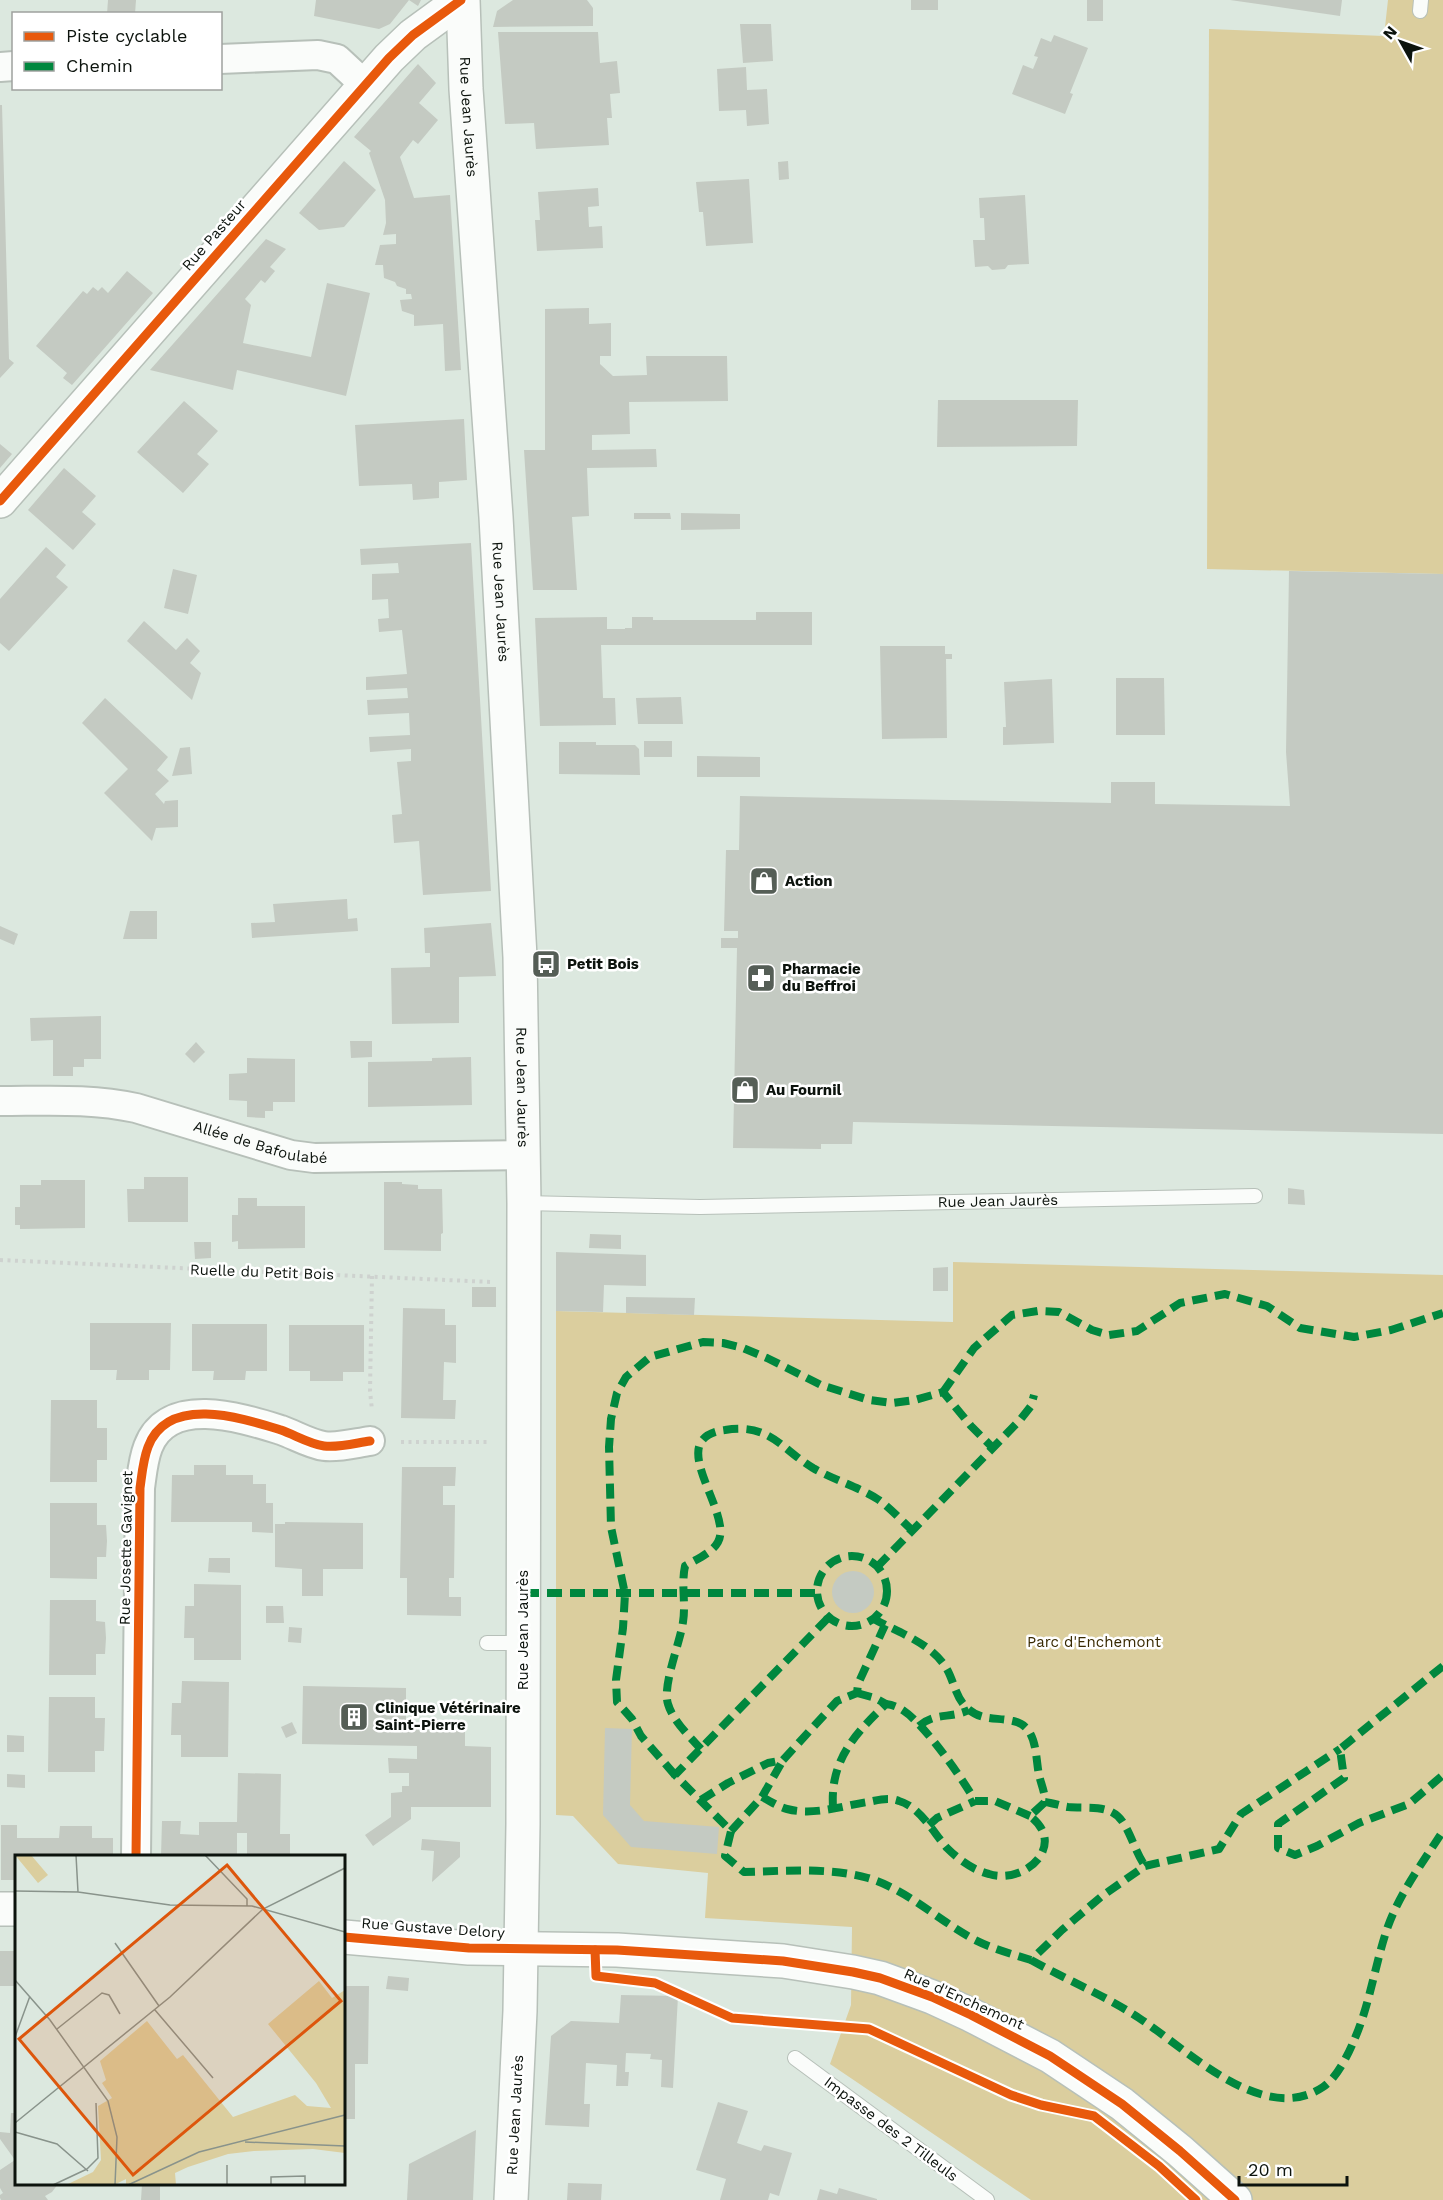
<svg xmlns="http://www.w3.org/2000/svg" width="1443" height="2200" viewBox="0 0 1443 2200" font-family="'Work Sans',sans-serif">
  <rect width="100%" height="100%" fill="#dce8df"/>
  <!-- green -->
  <g fill="#dbce9e">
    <path d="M1388,0H1443V574L1207,569L1209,29L1384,36Z"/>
    <path d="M953,1262L1443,1275V2200H1031L830,2064L851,2005L852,1927L705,1918L708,1873L618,1864L573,1816L556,1815V1311L953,1322Z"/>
  </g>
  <!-- building -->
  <g fill="#c4cac2">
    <path d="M108,0H136L135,14H107Z"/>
    <path d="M316,0H421L418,6L409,0L390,24L379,29L314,16Z"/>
    <path d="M513,0H587L593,8V26L493,27L497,11Z"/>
    <rect x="911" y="0" width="27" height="10"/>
    <rect x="1087" y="0" width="16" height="21"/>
    <path d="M1230,0H1342L1340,16Z"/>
    <path d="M740,24H771L773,61L743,63Z"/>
    <path d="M498,32H598L600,63L617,61L620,93L610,94L612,118H607L609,145L536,149L534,123L505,124Z"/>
    <path d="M1054,35L1088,48L1070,93L1073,94L1065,114L1012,94L1023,65L1033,69L1038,57L1034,56L1041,38L1051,42Z"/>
    <path d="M418,64L436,83L419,103L438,120L418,144L413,140L400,157L414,198L450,195L461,370L445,371L443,324L414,326V315L402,311L400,300L412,299L411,294H406V289L397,286L395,282L384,278L383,265H375L380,245L396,244V234L383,235L386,223L385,200L369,153L371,151L354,137Z"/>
    <path d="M746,67L747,90L767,89L769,124L747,126L746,110L719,111L717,69Z"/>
    <path d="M0,105H2L9,359L14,363L0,378Z"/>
    <path d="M344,161L376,190L344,227L319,230L299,213Z"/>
    <path d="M788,161L789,179L779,180L778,162Z"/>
    <path d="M749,179L753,243L706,246L703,212H699L696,182Z"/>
    <path d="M598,188L599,206L588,207L589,227L602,226L603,248L537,251L535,220H540L538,192Z"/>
    <path d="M1025,195L1029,264L1008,265L1005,269L992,270L988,266L975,267L973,240H985L984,218H980L979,198Z"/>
    <path d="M266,239L286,249L270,267L275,271L265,283L261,280L245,299L251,305L243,343L311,357L327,283L370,293L346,396L237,370L233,390L150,370Z"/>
    <path d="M127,271L153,293L72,385L63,378L67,373L36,346L83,291L87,294L93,287L98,291L102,287L108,293Z"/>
    <path d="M589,308V324L611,323V356H600V364L613,376L647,375L646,356H727L728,401L629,402L630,434L592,435V450L656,449L657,467L587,468L589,516L572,517L577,590H533L524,450H545V309Z"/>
    <path d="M938,400H1078L1077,446L937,447Z"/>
    <path d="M184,401L218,431L197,454L209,464L183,493L137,452Z"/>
    <path d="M464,419L467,480L439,482V498L413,500L412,484L359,486L355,425Z"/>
    <path d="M0,444L12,454L0,468Z"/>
    <path d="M64,468L96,496L82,512L96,524L73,550L28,510Z"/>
    <path d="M634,513H670L671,519H634Z"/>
    <path d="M681,513L740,514V529L681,530Z"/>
    <path d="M471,543L491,891L423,895L419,841L394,843L392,815L402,814L397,762L411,761V749L370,752L369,737L410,735L409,713L368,715L367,700L408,698L407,688L366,690V677L407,674L402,630L379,632L378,619L389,618L388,599L372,600V574L399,573L398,563L361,565L360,549Z"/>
    <path d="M46,547L66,565L56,577L68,587L9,651L0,643V599Z"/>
    <path d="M173,569L197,575L188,614L164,608Z"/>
    <path d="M1289,571L1443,574V1134L853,1122L852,1144H821V1149L733,1148L737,948H721V938H738V931H724L726,850H739L740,796L1111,803V782H1155V804L1290,806L1286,752Z"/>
    <path d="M756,612H812V645H601L603,698H615L616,725L540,726L535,618L607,617V629H625V628H632V617H653V620H756Z"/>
    <path d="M144,621L176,650L187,638L200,651L190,663L201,673L192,700L127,641Z"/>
    <path d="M880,646H945V654H952V659H946L947,738L882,739Z"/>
    <path d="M1116,678H1164L1165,735H1116Z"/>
    <path d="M1052,679L1054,743L1003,745V727H1006L1004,682Z"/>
    <path d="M681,697L683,724H638L636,698Z"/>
    <path d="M105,698L168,757L157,770L169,781L155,794L164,804L165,801L178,800V827L156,828L152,841L104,793L128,769L82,723Z"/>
    <rect x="644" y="741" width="28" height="16"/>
    <path d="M559,742H596V745H635L639,749L640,775L559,774Z"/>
    <path d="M190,747L192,774L172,776L180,748Z"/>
    <path d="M697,756L760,757V777H697Z"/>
    <path d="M347,899L348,919L357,918L358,931L252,938L251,923L275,922L273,904Z"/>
    <path d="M130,911H157V939H123Z"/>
    <path d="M491,923L496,976L459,977V1023L392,1024L391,968L430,967V953H425L424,928Z"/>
    <path d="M0,926L18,934L14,945L0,939Z"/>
    <path d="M101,1016V1059H84V1067H73V1076H53V1040L31,1041L30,1018Z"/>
    <path d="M350,1041H372V1057L351,1058Z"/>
    <path d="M196,1042L205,1052L194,1063L185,1054Z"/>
    <path d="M471,1057L472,1105L368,1107V1062L432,1061V1058Z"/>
    <path d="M247,1058L295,1059V1102H273V1111H265V1118L247,1117V1101L229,1100V1074L247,1073Z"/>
    <path d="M144,1177H188V1222H128L127,1189H144Z"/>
    <path d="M41,1180H85V1228L20,1229V1225H15V1207H20V1185H41Z"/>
    <path d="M384,1182H402V1184L418,1185V1189H442L443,1233L441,1234V1251L384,1250Z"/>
    <path d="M1288,1188L1304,1190L1305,1205L1288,1204Z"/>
    <path d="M238,1198H257V1206H305V1248L238,1249V1241L232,1242V1215H238Z"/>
    <path d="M590,1234L621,1235V1249L589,1248Z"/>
    <path d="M194,1242H211V1258L195,1259Z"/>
    <path d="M556,1252L646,1255V1286L604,1285L603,1312L556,1311Z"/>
    <path d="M948,1267V1291H933V1268Z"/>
    <rect x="472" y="1287" width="24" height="20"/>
    <path d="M626,1297L695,1298L694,1315L626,1313Z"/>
    <path d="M403,1308L445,1309V1325H456V1363L444,1362L443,1400H456L455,1419L401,1418Z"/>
    <path d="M90,1323H171L170,1370H149V1380H116L117,1370H90Z"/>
    <path d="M192,1324H267V1371H246L245,1380H213L214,1371H192Z"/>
    <path d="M289,1325H364V1372H343V1381H310V1371H289Z"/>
    <path d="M51,1400H97V1428H107V1460H97V1482H50Z"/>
    <path d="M194,1465H226V1475H253V1484H266V1503H273V1533L252,1532V1522H171L172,1475H194Z"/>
    <path d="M402,1467H456L455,1486H443V1505H455L454,1578H449V1597H461V1616L407,1615V1578H400Z"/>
    <path d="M50,1503H97V1525H106L107,1541L106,1557H97V1579L50,1578Z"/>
    <path d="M285,1522L363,1523V1569H323V1596H302V1569L275,1567V1524H285Z"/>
    <path d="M209,1558H230V1573L208,1572Z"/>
    <circle cx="853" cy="1592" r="21"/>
    <path d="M194,1584L241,1585V1660H194V1638H184L185,1606H194Z"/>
    <path d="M50,1600H96V1621L105,1622L106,1638L105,1654H96V1675H49Z"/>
    <path d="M266,1606H283L284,1623H266Z"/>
    <path d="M289,1627L302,1628L301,1643L288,1642Z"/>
    <path d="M182,1681L229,1682L228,1757H181V1735H171L172,1703H181Z"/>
    <path d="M303,1686L406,1688V1726L465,1727V1746L491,1747V1807H411V1819L373,1846L365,1835L391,1817V1793L402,1792V1786H409V1773H389L388,1758L417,1759V1746L302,1744Z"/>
    <path d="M49,1697H95V1718H105L104,1751H95V1772H48Z"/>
    <path d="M292,1722L297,1733L286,1738L281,1727Z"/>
    <path d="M605,1728L632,1729L630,1805L644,1821L719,1827L717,1854L631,1847L603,1815Z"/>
    <path d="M7,1735L24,1736V1752H7Z"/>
    <path d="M238,1773L281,1774L280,1834H290V1856H247V1833H237V1856H161L162,1821H181L180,1834L199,1835V1822H237Z"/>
    <path d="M7,1774L25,1775V1788L7,1787Z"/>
    <path d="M1,1825H17V1838H59L60,1826H92V1838H113V1856H16V1880H1Z"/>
    <path d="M422,1839L460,1842V1857L432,1882L434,1851L421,1850Z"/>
    <rect x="0" y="1951" width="16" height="35"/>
    <path d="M388,1976L409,1978L408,1991L386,1989Z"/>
    <path d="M344,1986H369L368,2064H355V2119H344Z"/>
    <path d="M621,1995L678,1996L673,2088L661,2087L662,2060L650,2059L651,2054L626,2053L625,2072H629L628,2086H616L617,2065L586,2063L584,2104H590L589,2127L545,2125L551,2036L571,2021L619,2023Z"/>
    <path d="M718,2102L748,2111L737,2143L761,2151L764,2145L792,2153L779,2196L770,2193L768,2200H720L726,2179L696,2170Z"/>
    <path d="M11,2113H16V2184H58L52,2192L45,2196L48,2200H1L0,2198V2195L3,2193L0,2188V2170L15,2160L0,2139V2132L10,2133Z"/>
    <path d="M476,2130L473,2200H407L409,2164Z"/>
    <path d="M568,2183L602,2184L601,2200H567Z"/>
    <path d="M142,2184H160V2200H141Z"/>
    <path d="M839,2188L877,2199V2200H817L820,2189L837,2194Z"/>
  </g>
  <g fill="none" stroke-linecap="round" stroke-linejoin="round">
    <!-- lane casing -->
    <g stroke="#b7c0b9" stroke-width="16">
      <g id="lane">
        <path d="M1420,11L1421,0"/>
        <path id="s1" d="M524,1203L700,1207L1255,1196"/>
        <path d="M487,1643H524"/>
        <path d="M795,2058L987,2200"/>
      </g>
    </g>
    <!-- street casing -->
    <g stroke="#b7c0b9" stroke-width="32">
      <g id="street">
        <path d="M220,59L318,55L337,59L365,85"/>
        <path d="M0,67L14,66"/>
        <path id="s2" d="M0,1101C46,1101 91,1098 136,1108L291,1155L314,1158L523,1155"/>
        <path d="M136,1856L140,1488C142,1474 143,1460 148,1447C168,1394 242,1418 281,1430C295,1435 310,1444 324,1446C338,1448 356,1443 370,1441"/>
      </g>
    </g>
    <!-- secondary casing -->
    <g stroke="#b7c0b9" stroke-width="36">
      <g id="secondary">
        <path id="s3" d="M463,0L466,89L496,517L520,957L524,1203L523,1824L520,2011L511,2200"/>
        <path d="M0,501L389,58L413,35L461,0"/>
        <path d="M0,1909H16"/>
        <path d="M344,1937L469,1948L617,1950L783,1961L853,1972L880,1978L932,1997L971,2015L1050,2056L1122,2104L1180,2151L1235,2200"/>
      </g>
    </g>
    <!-- path -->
    <g stroke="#ced2cf" stroke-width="4" stroke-dasharray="3 4.5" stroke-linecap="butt">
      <path d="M0,1260L491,1282"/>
      <path d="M372,1276L370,1391L372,1410"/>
      <path d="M401,1442H490"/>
    </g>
    <!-- lane -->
    <use href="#lane" stroke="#fafcfa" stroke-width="14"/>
    <!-- street -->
    <use href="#street" stroke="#fafcfa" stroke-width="28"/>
    <!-- secondary -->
    <use href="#secondary" stroke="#fafcfa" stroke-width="33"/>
    <!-- quiet -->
    <g stroke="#00873e" stroke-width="8" stroke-dasharray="15 8" stroke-linecap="butt">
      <path d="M943,1392L974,1348L1012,1315L1038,1311L1059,1312L1092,1330L1109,1335L1137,1331L1180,1303L1225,1294L1267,1306L1300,1328L1354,1337L1391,1330L1443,1313"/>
      <circle cx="852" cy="1591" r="35"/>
      <path d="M877,1567L1020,1420L1031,1406L1034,1395"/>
      <path d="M524,1593H816"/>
      <path d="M828,1618L675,1775L731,1831L725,1856L744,1872C785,1871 828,1867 868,1878C908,1890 939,1921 975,1940C993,1949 1012,1954 1031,1960L1062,1930L1102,1896L1145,1866L1219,1849L1241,1814L1340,1749"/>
      <path d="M872,1618C897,1632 929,1642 945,1666C954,1679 954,1695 966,1707C980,1721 995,1717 1013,1721C1038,1726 1035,1756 1039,1775C1041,1784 1045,1792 1045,1802C1053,1803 1061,1806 1068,1807C1089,1809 1112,1803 1124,1824C1132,1837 1136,1853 1145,1866"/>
      <path d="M1443,1666L1340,1749L1344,1778L1278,1824V1848L1295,1855L1317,1846L1359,1823L1409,1804L1443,1775"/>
      <path d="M857,1693L875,1698L886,1704"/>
      <path d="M919,1726C935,1712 950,1719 969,1710"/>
      <path d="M701,1749C689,1736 673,1721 668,1704C662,1686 680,1643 683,1622C686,1603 681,1585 685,1566C695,1560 712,1553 718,1542C731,1519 687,1465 701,1442C706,1434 716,1431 725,1430C770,1423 780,1448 813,1468C834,1480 859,1487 879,1500C891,1509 902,1521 913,1531"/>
      <path d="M675,1775L641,1736L632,1719L617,1702L616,1680L623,1628L625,1594L611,1527L609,1447L611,1419L617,1393L626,1377L650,1357L703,1342L723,1343L743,1348L767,1358L821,1385L869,1400L892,1403L915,1400L943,1392L971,1426L994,1449"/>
      <path d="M762,1797L783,1760"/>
      <path d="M701,1800L728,1783L768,1763L783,1760L837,1701L857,1693L858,1684L885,1625"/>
      <path d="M833,1807C830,1760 855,1734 886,1704C893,1705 898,1707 904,1711C924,1724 963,1779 975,1801H995L1030,1816"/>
      <path d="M929,1825L937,1818L975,1801"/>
      <path d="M731,1831L762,1797C770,1801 779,1807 787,1809C814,1816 841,1806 868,1802C878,1800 889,1797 899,1801C920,1807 933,1832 947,1848C959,1860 973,1870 989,1874C1025,1885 1068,1845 1030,1816L1045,1802"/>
      <path d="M1031,1960C1067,1980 1106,1996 1139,2018C1187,2049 1263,2127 1323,2087C1337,2078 1349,2053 1355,2038C1370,2003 1375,1965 1387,1929C1399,1894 1423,1862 1443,1831"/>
    </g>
    <!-- cycleway casing -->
    <g stroke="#fff" stroke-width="13">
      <g id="cycleway">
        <path d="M0,501L389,58L413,35L461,0"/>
        <path d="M136,1856L140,1488C142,1474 143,1460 148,1447C168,1394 242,1418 281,1430C295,1435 310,1444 324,1446C338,1448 356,1443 370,1441"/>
        <path d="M344,1937L469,1948L617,1950L783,1961L853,1972L880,1978L932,1997L971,2015L1050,2056L1122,2104L1180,2151L1235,2200"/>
        <path d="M595,1950L596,1976L655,1983L732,2018L869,2029L1011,2095L1041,2105L1094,2116L1159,2166L1196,2200"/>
      </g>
    </g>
    <!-- cycleway -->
    <use href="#cycleway" stroke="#e8590c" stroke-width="9"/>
  </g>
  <!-- icons -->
  <defs>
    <g id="shop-square" transform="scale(1.5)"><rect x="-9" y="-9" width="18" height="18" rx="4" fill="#555e56" stroke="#fff"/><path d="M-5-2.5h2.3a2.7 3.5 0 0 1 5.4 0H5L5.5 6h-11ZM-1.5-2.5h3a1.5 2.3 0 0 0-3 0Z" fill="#fff"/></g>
    <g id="bus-square" transform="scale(1.5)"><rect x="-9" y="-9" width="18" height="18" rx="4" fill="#555e56" stroke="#fff"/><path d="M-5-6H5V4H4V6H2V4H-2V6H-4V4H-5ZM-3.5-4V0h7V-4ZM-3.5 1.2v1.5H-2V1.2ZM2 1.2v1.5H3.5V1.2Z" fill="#fff"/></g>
    <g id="pharmacy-square" transform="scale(1.5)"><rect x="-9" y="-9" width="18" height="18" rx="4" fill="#555e56" stroke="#fff"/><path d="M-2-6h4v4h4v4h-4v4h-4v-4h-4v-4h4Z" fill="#fff"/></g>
    <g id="building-square" transform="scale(1.5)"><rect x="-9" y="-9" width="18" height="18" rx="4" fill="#555e56" stroke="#fff"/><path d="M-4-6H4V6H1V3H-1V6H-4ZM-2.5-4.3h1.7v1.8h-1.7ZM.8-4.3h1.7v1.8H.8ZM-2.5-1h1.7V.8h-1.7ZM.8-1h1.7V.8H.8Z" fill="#fff"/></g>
  </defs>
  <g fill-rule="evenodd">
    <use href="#shop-square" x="764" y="881"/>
    <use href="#bus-square" x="546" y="964"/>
    <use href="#pharmacy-square" x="761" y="978"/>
    <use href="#shop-square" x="745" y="1090"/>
    <use href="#building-square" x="354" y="1717"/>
  </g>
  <g text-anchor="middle" stroke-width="5" stroke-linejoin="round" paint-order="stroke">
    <!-- street labels -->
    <g font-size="15" fill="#0c130d" stroke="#fff">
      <text dy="5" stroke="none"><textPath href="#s3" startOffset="117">Rue Jean Jaurès</textPath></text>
      <text transform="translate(214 235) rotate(-49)" y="5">Rue Pasteur</text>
      <text dy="5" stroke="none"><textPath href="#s3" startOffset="603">Rue Jean Jaurès</textPath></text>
      <text dy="5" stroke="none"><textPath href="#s3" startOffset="1089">Rue Jean Jaurès</textPath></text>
      <text dy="5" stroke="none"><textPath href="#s2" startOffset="266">Allée de Bafoulabé</textPath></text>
      <text dy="5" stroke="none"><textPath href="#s1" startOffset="474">Rue Jean Jaurès</textPath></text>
      <text transform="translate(262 1272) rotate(2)" y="5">Ruelle du Petit Bois</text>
      <text transform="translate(126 1548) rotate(-89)" y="5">Rue Josette Gavignet</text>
      <text transform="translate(523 1630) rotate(-90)" y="5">Rue Jean Jaurès</text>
      <text transform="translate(433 1928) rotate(4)" y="5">Rue Gustave Delory</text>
      <text transform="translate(964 1999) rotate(24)" y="5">Rue d'Enchemont</text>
      <text transform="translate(515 2115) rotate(-87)" y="5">Rue Jean Jaurès</text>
      <text transform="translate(891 2129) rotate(37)" y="5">Impasse des 2 Tilleuls</text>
    </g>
    <!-- poi labels -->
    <g font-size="15" font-weight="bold" fill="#0c130d" stroke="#fff" text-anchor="start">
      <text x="785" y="886">Action</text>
      <text x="567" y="969">Petit Bois</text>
      <text x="782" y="974">Pharmacie<tspan x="782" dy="17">du Beffroi</tspan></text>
      <text x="766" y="1095">Au Fournil</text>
      <text x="375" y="1713">Clinique Vétérinaire<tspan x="375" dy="17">Saint-Pierre</tspan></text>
    </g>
    <!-- park labels -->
    <g font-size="15" fill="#382901" stroke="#fff">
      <text x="1094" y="1647">Parc d'Enchemont</text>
    </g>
  </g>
  <!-- overview -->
  <g transform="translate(15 1855)">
    <rect width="330" height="330" fill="#dce8df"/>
    <path d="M0,0H16L33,20L23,28ZM304,126L317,143L330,135V298L298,294L239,296L213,299L173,312L160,318L161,330H111V324L99,330H51L78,317L86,305L83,251L97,243L87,228L91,225L85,206L132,166L162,204L168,200L218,262L280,240L292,251L316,253L301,228L253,169Z" fill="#dbce9e"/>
    <path fill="none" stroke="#89938b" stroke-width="1.5" d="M61,0L63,37M190,0L232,44V51M0,36L63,37L155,50L237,51L330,77M100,88L144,151M0,125L35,165L93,246L102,282L100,330M140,155L198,223M42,174L87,138L94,140L105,159M0,182L15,141M0,268L155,142L248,54L330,13M0,277L42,289L73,316M230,287L330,291M212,310V330M72,314L83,303L81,248M38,330L72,314M113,330L184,297L330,260M256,330V322L290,321V330"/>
    <path fill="#dd560c" fill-opacity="0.15" stroke="#dd560c" stroke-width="3" d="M212,10L326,146L118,320L4,184Z"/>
    <rect width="330" height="330" fill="none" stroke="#0c130d" stroke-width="3"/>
  </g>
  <!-- legend -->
  <rect x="12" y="12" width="210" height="78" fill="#ffffff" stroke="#9ea19e" stroke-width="1.5"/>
  <rect x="24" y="32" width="30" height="9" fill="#e8590c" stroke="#9ea19e" stroke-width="1.5"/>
  <text x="66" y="42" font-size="18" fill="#0c130d">Piste cyclable</text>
  <rect x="24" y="62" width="30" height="9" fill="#00873e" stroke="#9ea19e" stroke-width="1.5"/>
  <text x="66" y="72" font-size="18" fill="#0c130d">Chemin</text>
  <!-- north arrow -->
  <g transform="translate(1401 42) rotate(310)" stroke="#ffffff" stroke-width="4.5" paint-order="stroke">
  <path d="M0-4.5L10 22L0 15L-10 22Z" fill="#0c130d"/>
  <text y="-9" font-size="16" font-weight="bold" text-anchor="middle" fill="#0c130d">N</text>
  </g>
  <!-- scale -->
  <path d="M1239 2176v9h108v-9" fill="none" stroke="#0c130d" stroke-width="3"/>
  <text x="1248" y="2176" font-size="18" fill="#0c130d" stroke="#ffffff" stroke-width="4.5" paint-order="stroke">20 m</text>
</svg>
